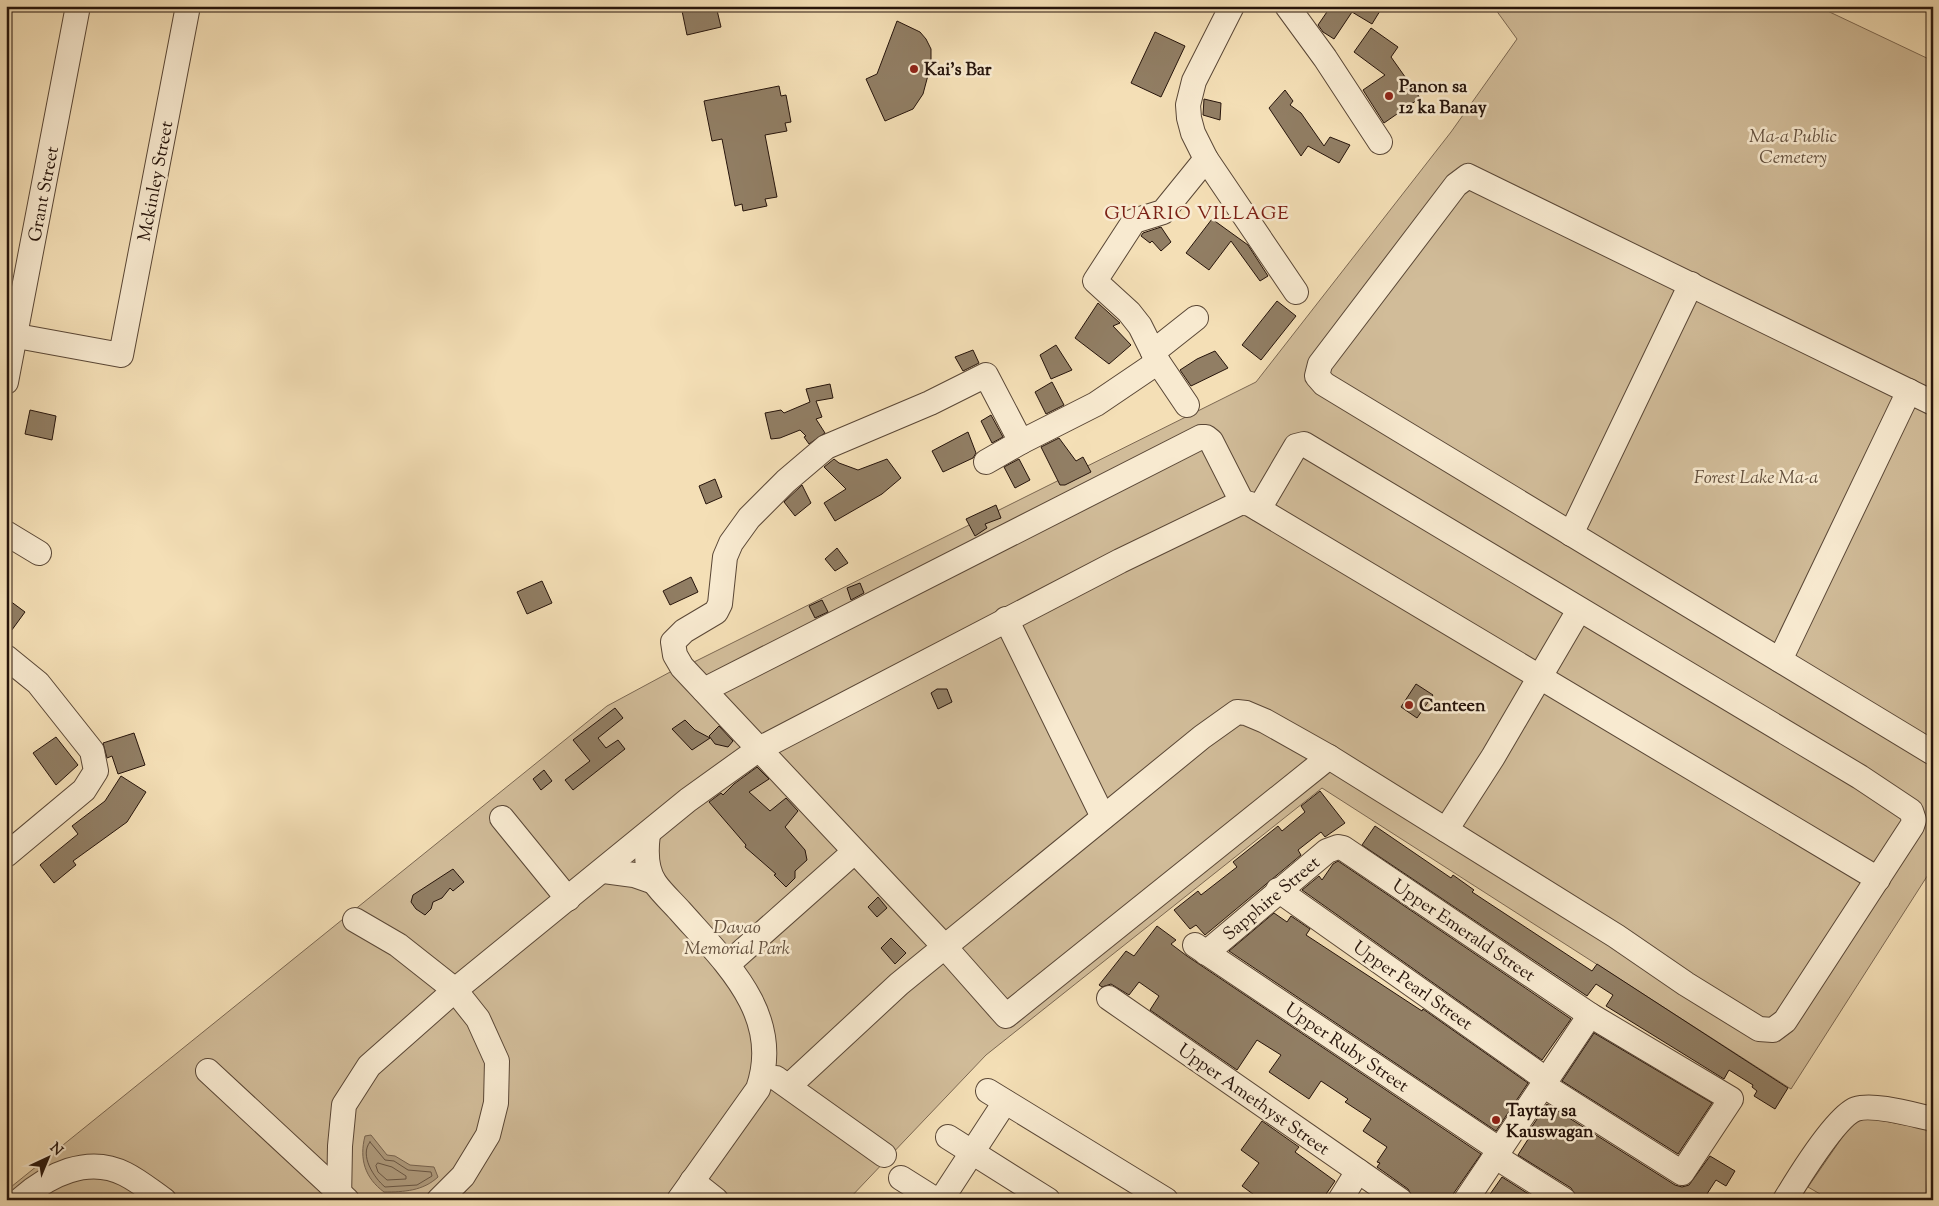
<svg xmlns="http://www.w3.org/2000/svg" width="1939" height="1206" viewBox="0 0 1939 1206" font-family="'Sorts Mill Goudy',serif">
  <rect width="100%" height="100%" fill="#f4dfb6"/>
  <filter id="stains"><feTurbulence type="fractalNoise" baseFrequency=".004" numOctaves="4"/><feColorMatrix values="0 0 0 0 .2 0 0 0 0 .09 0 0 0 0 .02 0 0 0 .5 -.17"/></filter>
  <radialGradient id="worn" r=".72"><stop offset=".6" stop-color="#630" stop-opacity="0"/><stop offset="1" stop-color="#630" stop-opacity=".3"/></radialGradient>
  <!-- green -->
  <g fill="#d1bc99" stroke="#7c6852">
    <path d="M1493,6H1817L1933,61V867L1791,1089L1322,788L986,1055L848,1200L6,1199V1191L607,706L672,671L692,663L1256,382L1451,132L1517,39Z"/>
    <path d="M1864,1117L1926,1129L1930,1139L1926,1200H1816L1820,1194L1808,1187L1852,1123Z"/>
  </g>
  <!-- water -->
  <path fill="#ae9a7c" stroke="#78644f" d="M371,1135L387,1155L395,1156L410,1165L434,1167L438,1177C423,1191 404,1192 384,1192C365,1178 359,1159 365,1136Z"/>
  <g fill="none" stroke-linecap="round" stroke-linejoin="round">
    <!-- shore -->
    <g stroke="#6a5744" stroke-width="1">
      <path d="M370,1142L385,1160L394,1161L408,1170L431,1172L432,1176L417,1185L385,1187C374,1178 359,1155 370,1142Z"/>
      <path d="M378,1163L392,1167L406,1176V1179L387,1180L378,1172L376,1166Z"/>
    </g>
  </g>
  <!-- building -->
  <g fill="#917e64" stroke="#26140b">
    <path d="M681,6H716L721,27L687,35Z"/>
    <path d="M1331,6H1383L1372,24L1352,12L1334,39L1323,32L1318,25Z"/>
    <path d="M897,21L920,32L926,39L931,49V64L923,94L913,109L885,121L866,79L877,74Z"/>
    <path d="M1371,28L1398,47L1391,57L1420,98L1384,123L1363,90L1385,75L1354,52Z"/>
    <path d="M1155,32L1185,46L1161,97L1131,83Z"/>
    <path d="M779,86L781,96L786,95L791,122L785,123L787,131L765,135L777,197L765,199L767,206L743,211L742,204L735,206L722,139L712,141L704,101Z"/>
    <path d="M1285,90L1293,101L1290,105L1301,113L1324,146L1330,137L1350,145L1339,163L1308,146L1301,156L1269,108Z"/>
    <path d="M1204,99L1221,103L1220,120L1203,115Z"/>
    <path d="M1212,219L1248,245L1268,276L1260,281L1231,241L1209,270L1186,253Z"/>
    <path d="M1161,227L1171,242L1161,251L1152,241L1150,243L1141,236L1143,233Z"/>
    <path d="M1277,301L1296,316L1261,360L1242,345Z"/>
    <path d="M1098,303L1120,323L1113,326L1131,345L1109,364L1075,338Z"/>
    <path d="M1056,345L1072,370L1051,379L1040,355Z"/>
    <path d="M973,350L979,363L963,371L955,357Z"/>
    <path d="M1215,351L1228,368L1191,386L1180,370L1197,359Z"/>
    <path d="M1052,382L1064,405L1046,414L1035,392Z"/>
    <path d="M830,384L833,398L816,401L822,417L816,419L825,433L809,444L804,437L806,436L800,430L780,438L771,439L765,413L781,410L784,413L810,402L806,389Z"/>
    <path d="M30,410L56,416L52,440L25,434Z"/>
    <path d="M991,415L1003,437L992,443L981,421Z"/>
    <path d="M968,432L976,453L973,458L943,472L932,451Z"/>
    <path d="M1059,438L1076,461L1083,457L1091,472L1065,485H1060L1041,447Z"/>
    <path d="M834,459L839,463L858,470L887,459L901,478L882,494L835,521L824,503L846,489L824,467Z"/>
    <path d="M1019,459L1030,480L1015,488L1004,467Z"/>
    <path d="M715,479L722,497L706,504L699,486Z"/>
    <path d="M802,485L811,503L795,516L784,502Z"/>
    <path d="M996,505L1001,518L985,524L987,528L975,536L966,519Z"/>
    <path d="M837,548L848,563L835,571L825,559Z"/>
    <path d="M691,577L698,592L670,605L663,591Z"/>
    <path d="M542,581L552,603L527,614L517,592Z"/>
    <path d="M860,583L864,593L851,600L847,588Z"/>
    <path d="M6,598L25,612L6,638Z"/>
    <path d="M822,600L828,612L815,618L809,606Z"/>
    <path d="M1416,684L1433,695L1417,718L1401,707Z"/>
    <path d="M937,689H947L952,702L938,709L931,693Z"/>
    <path d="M615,708L623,718L598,738L606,748L618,740L625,749L573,790L565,780L590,761L573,740Z"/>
    <path d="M685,720L695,730L710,738L692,750L672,729Z"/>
    <path d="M719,726L733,741L728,747L715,744L709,736Z"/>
    <path d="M134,733L145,765L118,774L112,756L107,758L103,743Z"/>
    <path d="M56,737L78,765L56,785L33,753Z"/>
    <path d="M757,767L769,779L749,792L770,811L786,798L798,811L785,827L805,850L807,860L795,871V878L786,887L774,875L776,874L745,847L746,845L709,802L721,793L723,795L734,784Z"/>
    <path d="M544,770L552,781L541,790L533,779Z"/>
    <path d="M121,776L146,792L127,822L73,861L76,865L54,883L40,865L78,834L72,826L105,801Z"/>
    <path d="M1320,791L1345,823L1325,837L1321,832L1298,850L1301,855L1205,935L1196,925L1190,929L1174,910L1198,891L1201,895L1237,867L1233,862L1278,826L1282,831L1305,812L1301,806Z"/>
    <path d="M1375,826L1451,878L1453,875L1474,890L1472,892L1592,971L1597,964L1788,1088L1775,1109L1754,1096L1757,1091L1752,1087L1753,1085L1729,1070L1724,1079L1606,1006L1613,995L1596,984L1587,996L1362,845Z"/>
    <path d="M1338,861L1571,1019L1542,1060L1302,890L1319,876L1322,880L1333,864Z"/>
    <path d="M453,869L464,882L453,891L450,888L442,898L433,902L431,909L425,915L416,909L411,902L413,895Z"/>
    <path d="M878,897L887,908L877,917L868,907Z"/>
    <path d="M1274,913L1287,922L1291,916L1310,929L1306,935L1422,1011L1423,1009L1528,1083L1496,1131L1229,951Z"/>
    <path d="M1157,926L1176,940L1171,944L1187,956L1481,1154L1449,1200H1414L1408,1189L1377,1167L1380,1163L1377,1162L1387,1147L1363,1131L1371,1119L1345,1102L1348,1099L1321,1081L1309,1099L1269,1072L1281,1055L1257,1040L1237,1070L1150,1010L1159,996L1139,982L1129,995L1111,984L1102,987L1099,985L1126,951L1134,956Z"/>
    <path d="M891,938L906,953L895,964L881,948Z"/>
    <path d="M1594,1033L1712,1103L1678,1154L1562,1081Z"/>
    <path d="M1547,1104L1675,1185L1682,1187L1689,1185L1710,1156L1735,1171L1726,1186L1716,1180L1703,1200H1578L1571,1188L1518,1155L1534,1130L1531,1128Z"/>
    <path d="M1262,1121L1299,1147L1295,1152L1335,1181L1322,1200H1261L1242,1186L1259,1163L1241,1150Z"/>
    <path d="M1502,1177L1538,1200H1486Z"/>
  </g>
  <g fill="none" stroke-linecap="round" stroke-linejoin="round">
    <!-- minor casing -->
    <g stroke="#5a4736" stroke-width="26">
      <g id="minor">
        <path d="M1232,6L1194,81L1188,105L1189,118L1193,133L1206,159L1296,292"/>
        <path d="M1287,6L1325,58L1380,142"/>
        <path d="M6,334L121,355L188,6"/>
        <path d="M1153,352L1196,318"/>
        <path d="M1158,362L1096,404L1021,442L986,375L930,403L826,447L786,481L749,518L731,543L725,557L720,604L716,612L684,631L673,642L675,655L682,667L944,946L1006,1016L1329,757"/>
        <path d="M6,382L78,6"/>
        <path d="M1933,403L1468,176L1456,185L1320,364L1317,376L1324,384L1933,753"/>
        <path d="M1187,405L1158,362L1140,326L1129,312L1095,281L1134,221L1163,212L1206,159"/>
        <path d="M986,462L1021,442"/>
        <path d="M6,533L39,553"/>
        <path d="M1571,534L1691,284"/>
        <path d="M1006,619L1103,817"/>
        <path d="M6,657L38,683L92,751L96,771L84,790L6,855"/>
        <path d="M1780,660L1909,391"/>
        <path d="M704,690L1201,437H1206L1211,441L1242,502"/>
        <path d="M502,818L568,899"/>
        <path d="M1446,830L1493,757L1579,610"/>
        <path d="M648,834C646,849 646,870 655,883C662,893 672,902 680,911C725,962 784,1015 758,1089L679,1200"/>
        <path d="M604,871L634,875L654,882"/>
        <path d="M1278,890L1547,1080"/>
        <path d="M355,920L398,945L455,990L478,1019L497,1061L496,1103L488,1135L463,1176L439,1200"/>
        <path d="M1195,945L1500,1150"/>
        <path d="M1206,953L1327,851L1338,847L1343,848L1590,1015L1731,1099L1682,1173L1543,1085"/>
        <path d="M728,964L854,852"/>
        <path d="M1109,998L1400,1200"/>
        <path d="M208,1071L347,1200"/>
        <path d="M776,1078L884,1155"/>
        <path d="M789,1086L899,984L1202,737L1237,712L1246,713L1265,721L1329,757L1616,936L1686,984L1759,1029L1773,1030L1785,1021L1912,826L1914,820L1911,811L1860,777L1304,444L1296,446L1259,509"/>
        <path d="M988,1091L1166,1200"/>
        <path d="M948,1137L1048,1200"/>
        <path d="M1496,1157L1564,1200"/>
        <path d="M901,1178L936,1200"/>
        <path d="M692,1181L716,1200"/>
        <path d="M20,1200C48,1175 88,1155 125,1174C139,1181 151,1191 164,1200"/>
        <path d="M339,1200L340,1146L344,1105L369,1066L455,990L688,800L759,749L1120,561L1242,502L1250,504L1878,879"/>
        <path d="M941,1200L1005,1102"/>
        <path d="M1340,1200L1358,1171"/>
        <path d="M1466,1200L1590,1015"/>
        <path d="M1785,1200C1797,1180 1836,1116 1856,1109C1874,1103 1914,1115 1933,1119"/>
      </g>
    </g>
    <!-- minor -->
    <use href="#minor" stroke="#f8ead0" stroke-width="24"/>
  </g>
  <!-- markers -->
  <g fill="#8f2418" stroke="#f8ead0" stroke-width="2">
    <circle cx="914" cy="69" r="5"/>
    <circle cx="1389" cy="96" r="5"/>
    <circle cx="1409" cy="705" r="5"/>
    <circle cx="1496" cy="1120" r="5"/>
  </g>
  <g text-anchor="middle" stroke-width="5" stroke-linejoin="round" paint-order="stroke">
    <!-- poi labels -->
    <g font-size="18" font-weight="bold" fill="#26140b" stroke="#f8ead0" text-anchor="start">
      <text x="924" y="75">Kai's Bar</text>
      <text x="1399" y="92">Panon sa<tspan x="1399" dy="21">12 ka Banay</tspan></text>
      <text x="1419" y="711">Canteen</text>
      <text x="1506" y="1116">Taytay sa<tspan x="1506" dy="21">Kauswagan</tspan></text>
    </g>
    <!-- park labels -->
    <g font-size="18" font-style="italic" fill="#624f3d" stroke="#f8ead0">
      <text x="1793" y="142">Ma-a Public<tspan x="1793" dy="21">Cemetery</tspan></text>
      <text x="1756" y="483">Forest Lake Ma-a</text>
      <text x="737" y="933">Davao<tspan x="737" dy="21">Memorial Park</tspan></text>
    </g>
    <!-- street labels -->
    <g font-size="18" fill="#26140b" stroke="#f8ead0">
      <text transform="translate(155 181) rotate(-79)" y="6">Mckinley Street</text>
      <text transform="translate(43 194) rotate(-79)" y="6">Grant Street</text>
      <text transform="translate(1271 898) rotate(-40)" y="6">Sapphire Street</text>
      <text transform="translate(1464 930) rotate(34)" y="6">Upper Emerald Street</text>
      <text transform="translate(1413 985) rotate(35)" y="6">Upper Pearl Street</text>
      <text transform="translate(1347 1047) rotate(34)" y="6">Upper Ruby Street</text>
      <text transform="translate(1254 1099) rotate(35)" y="6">Upper Amethyst Street</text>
    </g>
    <!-- neighbourhood labels -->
    <g font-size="19" letter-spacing="1" fill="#7a1f14" stroke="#f8ead0">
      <text x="1197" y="219">GUARIO VILLAGE</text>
    </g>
  </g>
  <!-- margin -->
  <rect width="1939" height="1206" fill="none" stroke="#f4dfb6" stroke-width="25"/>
  <rect x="8" y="8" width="1924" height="1191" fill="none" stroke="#26140b" stroke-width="2.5"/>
  <rect x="12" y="12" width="1914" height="1181" fill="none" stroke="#26140b"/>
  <!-- north arrow -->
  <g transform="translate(48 1158) rotate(44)" stroke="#f8ead0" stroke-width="4" paint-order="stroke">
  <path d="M0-4L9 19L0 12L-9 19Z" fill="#26140b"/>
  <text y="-8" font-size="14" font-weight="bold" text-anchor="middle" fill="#26140b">N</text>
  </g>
  <rect width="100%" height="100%" filter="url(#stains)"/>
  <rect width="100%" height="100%" fill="url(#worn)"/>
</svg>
